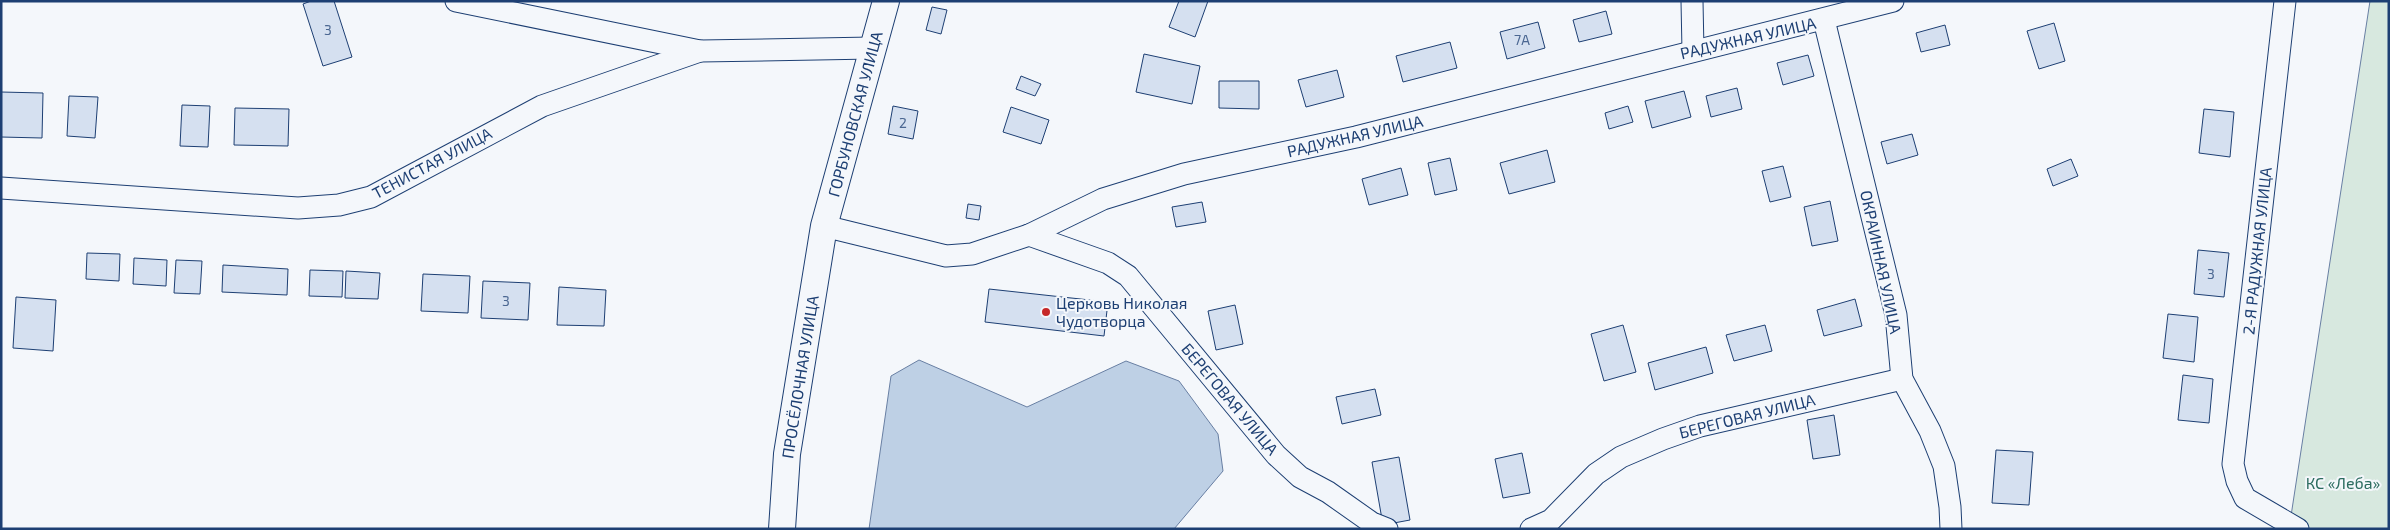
<svg xmlns="http://www.w3.org/2000/svg" width="2390" height="530" viewBox="0 0 2390 530" font-family="'Exo 2',sans-serif">
  <rect width="100%" height="100%" fill="#f4f7fb"/>
  <!-- green -->
  <path fill="#d7e8df" stroke="#687fa3" d="M2370,1H2389V529H2289Z"/>
  <!-- water -->
  <path fill="#bed0e5" stroke="#687fa3" d="M919,360L1027,407L1126,361L1179,381L1218,434L1223,471L1174,529H869L891,376Z"/>
  <!-- building -->
  <g fill="#d5e0f0" stroke="#1d3f73">
    <path d="M311,1H334L352,57L323,66L303,4Z"/>
    <path d="M1179,1H1208L1195,37L1169,27Z"/>
    <path d="M932,7L947,10L941,34L926,30Z"/>
    <path d="M1606,11L1612,34L1579,42L1573,20Z"/>
    <path d="M1538,22L1545,48L1507,59L1500,32Z"/>
    <path d="M2054,23L2065,61L2039,69L2027,31Z"/>
    <path d="M1945,25L1950,45L1921,52L1916,33Z"/>
    <path d="M1450,42L1457,68L1403,82L1396,56Z"/>
    <path d="M1144,54L1200,66L1192,104L1136,92Z"/>
    <path d="M1808,55L1814,76L1783,85L1777,63Z"/>
    <path d="M1337,70L1344,97L1306,107L1298,80Z"/>
    <path d="M1021,76L1041,84L1035,96L1016,89Z"/>
    <path d="M1219,81H1259V109L1219,108Z"/>
    <path d="M1737,88L1742,109L1711,117L1706,96Z"/>
    <path d="M1684,91L1691,117L1652,128L1645,101Z"/>
    <path d="M1,92L43,93L42,138L1,137Z"/>
    <path d="M69,96L98,97L95,138L67,136Z"/>
    <path d="M182,105L210,106L208,147L180,146Z"/>
    <path d="M893,106L918,111L913,139L888,134Z"/>
    <path d="M1628,106L1633,122L1609,129L1605,113Z"/>
    <path d="M1011,107L1049,120L1041,144L1003,132Z"/>
    <path d="M235,108L289,109L288,146L234,145Z"/>
    <path d="M2204,109L2234,112L2230,157L2199,153Z"/>
    <path d="M1912,134L1918,155L1887,164L1881,142Z"/>
    <path d="M1547,150L1555,182L1509,194L1500,163Z"/>
    <path d="M1450,158L1457,190L1435,195L1428,163Z"/>
    <path d="M2071,159L2078,176L2053,186L2047,169Z"/>
    <path d="M1783,166L1791,197L1770,202L1762,171Z"/>
    <path d="M1401,168L1408,195L1369,205L1362,179Z"/>
    <path d="M1830,201L1838,241L1812,246L1804,207Z"/>
    <path d="M1202,202L1206,222L1176,227L1172,207Z"/>
    <path d="M968,204L981,206L979,220L966,218Z"/>
    <path d="M2198,250L2229,253L2224,297L2194,294Z"/>
    <path d="M87,253L120,254L119,281L86,279Z"/>
    <path d="M134,258L167,260L166,286L133,284Z"/>
    <path d="M176,260L202,261L200,294L174,293Z"/>
    <path d="M223,265L288,269L287,295L222,292Z"/>
    <path d="M310,270L343,271L342,297L309,296Z"/>
    <path d="M346,271L380,273L378,299L345,298Z"/>
    <path d="M423,274L470,276L468,313L421,311Z"/>
    <path d="M483,281L530,283L528,320L481,318Z"/>
    <path d="M559,287L606,290L604,326L557,325Z"/>
    <path d="M989,289L1108,302L1104,336L985,322Z"/>
    <path d="M16,297L56,300L53,351L13,348Z"/>
    <path d="M1855,299L1862,326L1824,336L1817,310Z"/>
    <path d="M1235,305L1243,344L1216,350L1208,311Z"/>
    <path d="M2168,314L2198,317L2194,362L2163,358Z"/>
    <path d="M1623,325L1636,372L1604,381L1591,334Z"/>
    <path d="M1765,325L1772,351L1734,361L1726,335Z"/>
    <path d="M1706,347L1713,373L1655,390L1648,363Z"/>
    <path d="M2183,375L2213,379L2209,423L2178,420Z"/>
    <path d="M1375,389L1381,415L1342,424L1336,397Z"/>
    <path d="M1834,415L1840,455L1813,459L1807,420Z"/>
    <path d="M1996,450L2033,452L2029,505L1992,503Z"/>
    <path d="M1522,453L1530,493L1503,498L1495,459Z"/>
    <path d="M1399,457L1410,520L1383,525L1372,462Z"/>
  </g>
  <g fill="none" stroke-linecap="round" stroke-linejoin="round">
    <!-- minor casing -->
    <g stroke="#1d3f73" stroke-width="23">
      <g id="minor">
        <path d="M456,1L700,51L872,48"/>
        <path d="M1692,1L1693,51"/>
        <path d="M2285,1L2233,464L2237,481L2245,498L2298,529"/>
        <path d="M1824,20L1896,315L1902,379L1930,431L1944,466L1950,507L1951,529"/>
        <path d="M1,188L298,208L339,205L371,197L542,106L700,51"/>
        <path d="M824,226L946,256L972,254L1029,235L1103,199L1184,174L1356,137L1893,1"/>
        <path d="M1029,235L1108,263L1128,276L1276,455L1300,477L1328,492L1372,523L1387,529"/>
        <path d="M1531,529L1551,520L1596,474L1621,457L1663,439L1700,426L1902,379"/>
      </g>
    </g>
    <!-- major casing -->
    <g stroke="#1d3f73" stroke-width="28">
      <path id="major" d="M782,529L787,454L824,226L886,1"/>
    </g>
    <!-- minor -->
    <use href="#minor" stroke="#f4f7fb" stroke-width="21"/>
    <!-- major -->
    <use href="#major" stroke="#f4f7fb" stroke-width="26"/>
  </g>
  <!-- markers -->
  <circle fill="#c62828" stroke="#f4f7fb" stroke-width="2" cx="1046" cy="312" r="5"/>
  <g text-anchor="middle" stroke-width="4" stroke-linejoin="round" paint-order="stroke">
    <!-- number labels -->
    <g font-size="14" fill="#4b6792">
      <text x="328" y="35">3</text>
      <text x="1522" y="45">7А</text>
      <text x="903" y="128">2</text>
      <text x="2211" y="279">3</text>
      <text x="506" y="306">3</text>
    </g>
    <!-- street labels -->
    <g font-size="16" fill="#1d3f73" stroke="#f4f7fb">
      <text transform="translate(1748 38) rotate(-13)" y="6">РАДУЖНАЯ УЛИЦА</text>
      <text transform="translate(855 114) rotate(-75)" y="6">ГОРБУНОВСКАЯ УЛИЦА</text>
      <text transform="translate(1355 136) rotate(-13)" y="6">РАДУЖНАЯ УЛИЦА</text>
      <text transform="translate(432 163) rotate(-28)" y="6">ТЕНИСТАЯ УЛИЦА</text>
      <text transform="translate(2257 251) rotate(-84)" y="6">2-Я РАДУЖНАЯ УЛИЦА</text>
      <text transform="translate(1881 262) rotate(78)" y="6">ОКРАИННАЯ УЛИЦА</text>
      <text transform="translate(800 377) rotate(-81)" y="6">ПРОСЁЛОЧНАЯ УЛИЦА</text>
      <text transform="translate(1230 399) rotate(50)" y="6">БЕРЕГОВАЯ УЛИЦА</text>
      <text transform="translate(1747 416) rotate(-14)" y="6">БЕРЕГОВАЯ УЛИЦА</text>
    </g>
    <!-- poi labels -->
    <g font-size="16" fill="#1d3f73" stroke="#f4f7fb" text-anchor="start">
      <text x="1056" y="309">Церковь Николая<tspan x="1056" dy="18">Чудотворца</tspan></text>
    </g>
    <!-- park labels -->
    <g font-size="16" fill="#2c6c60" stroke="#f4f7fb">
      <text x="2343" y="489">КС «Леба»</text>
    </g>
  </g>
  <!-- border -->
  <rect width="2390" height="530" fill="none" stroke="#1d3f73" stroke-width="5"/>
</svg>
